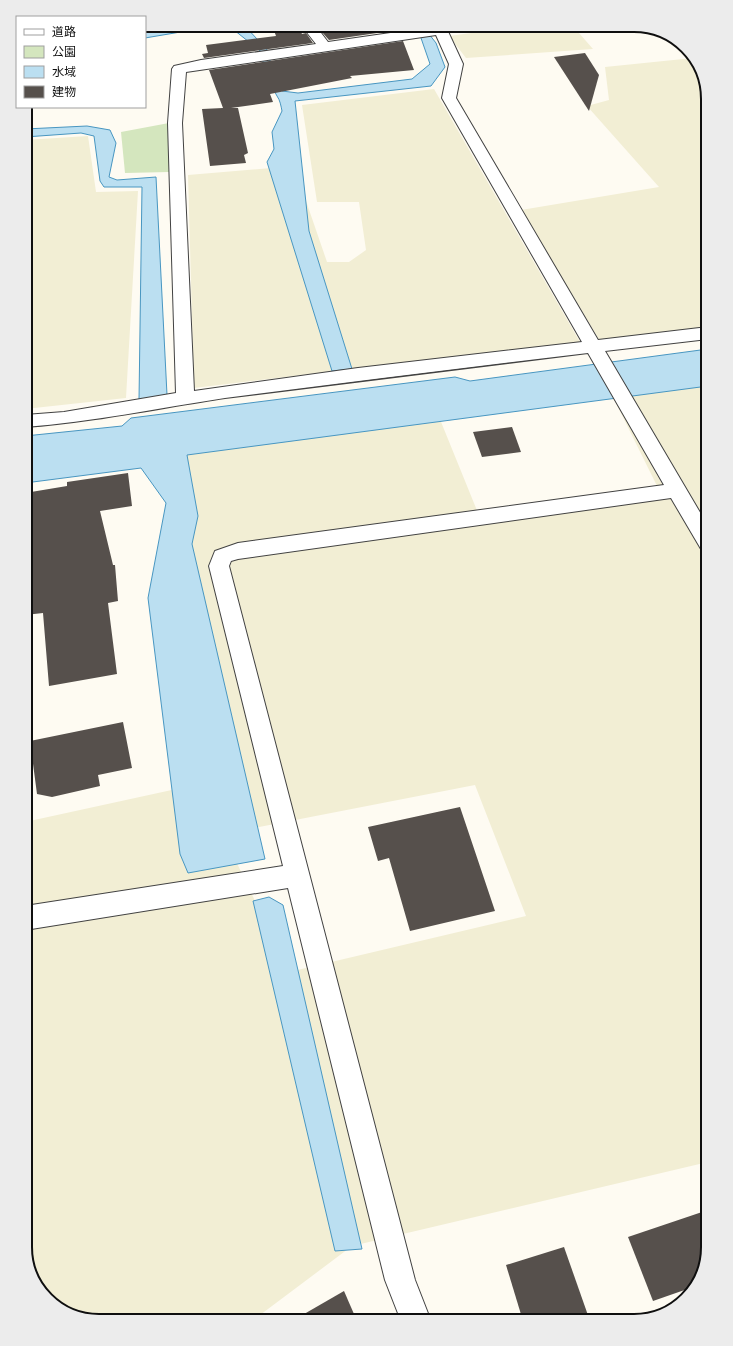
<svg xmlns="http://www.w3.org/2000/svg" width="733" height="1346" viewBox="0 0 733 1346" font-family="'Source Serif 4','Noto Sans JP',serif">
  <rect width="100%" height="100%" fill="#fefbf2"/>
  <!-- farmland -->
  <g fill="#f2eed4" fill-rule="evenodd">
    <path d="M503,25H572L593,49L466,58L449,36L494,30Z"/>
    <path d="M693,58L702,70L708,99V328L600,341L521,210L659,187L587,106L609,100L605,67Z"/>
    <path d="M434,89L580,342L194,388L188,175L294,166L327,262H349L366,250L359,202H317L302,105Z"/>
    <path d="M88,136L96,192L138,191L126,398L25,409V140Z"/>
    <path d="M708,378V1162L352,1246L252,1321H94L58,1308L31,1276L25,1247V822L213,781L165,444L437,412L478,513L660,492L610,391ZM475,785L526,916L289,972L223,834Z"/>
  </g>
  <!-- green -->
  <path fill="#d4e6be" d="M169,123V172L125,173L121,132Z"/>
  <!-- water -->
  <g fill="#bbdff1" stroke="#4896c1">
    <path d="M188,25H244L270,53V63L282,91L298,93L412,79L430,64L421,38L410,25H422L436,43L445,67L431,86L295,101L309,231L352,369L332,371L267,162L274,149L272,132L282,111C281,106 280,100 277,96C267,77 260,77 264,54L234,30L216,26L145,38V31Z"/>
    <path d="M87,126L110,130L116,143L109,177L117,180L156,177L167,395L139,400L142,187H104L100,181L94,136L81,133L25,137V129Z"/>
    <path d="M708,349V386L187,455L198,516L192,544L265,859L188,873L180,854L148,598L166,503L141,468L25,483V436L122,426L131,418L455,377L470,381Z"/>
    <path d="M269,897L283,905L362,1249L335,1251L253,901Z"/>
  </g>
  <!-- building -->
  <g fill="#56504c">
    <path d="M272,25H298L302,34L306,33L313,43L204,58L202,54L208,53L206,45L276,36Z"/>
    <path d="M360,25H387L391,31L329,40L321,31Z"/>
    <path d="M403,41L414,70L350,76L352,78L270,94L273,102L231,108H238L248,153L244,155L246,163L210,166L202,109L223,108L209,70Z"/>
    <path d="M585,53L599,75L589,111L554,57Z"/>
    <path d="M512,427L521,452L482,457L473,432Z"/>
    <path d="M128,473L132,506L100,511L113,565H115L118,601L108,603L117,674L49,686L43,613L25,615V493L67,486V482Z"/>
    <path d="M123,722L132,768L98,775L100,786L52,797L37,794L30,741Z"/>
    <path d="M460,807L495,911L410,931L389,858L378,861L368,827Z"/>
    <path d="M708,1210V1247L696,1286L653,1301L628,1237Z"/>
    <path d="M564,1247L590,1321H523L506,1265Z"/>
    <path d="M344,1291L357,1321H292Z"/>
  </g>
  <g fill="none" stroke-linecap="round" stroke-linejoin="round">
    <!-- street casing -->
    <g stroke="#424242" stroke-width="2">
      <path id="street" d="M301,25H315L328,42L432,27L431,25H445L463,64L456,98L598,340L708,327V339L605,351L708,526V552L701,549L671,498L238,559L231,561L229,566L415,1280L431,1321H401L385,1280L288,888L25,930V906L283,866L209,566L215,551L238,543L664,485L588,353C467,367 346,382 225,398C159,408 92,422 25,427V415L64,412L176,393L168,123L172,69L174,66L201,60L316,44ZM436,35L449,64L442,98L582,342L358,368L194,391L182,123L186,72Z"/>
    </g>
    <!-- street -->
    <use href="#street" fill="#fff" fill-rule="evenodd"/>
  </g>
  <!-- crop -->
  <path d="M0 0H733V1346H0ZM99 32H634A67 67 0 0 1 701 99V1247A67 67 0 0 1 634 1314H99A67 67 0 0 1 32 1247V99A67 67 0 0 1 99 32Z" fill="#ececec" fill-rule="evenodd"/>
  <path fill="none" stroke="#0f0f0f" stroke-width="2" d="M99 32H634A67 67 0 0 1 701 99V1247A67 67 0 0 1 634 1314H99A67 67 0 0 1 32 1247V99A67 67 0 0 1 99 32Z"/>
  <!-- legend -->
  <rect x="16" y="16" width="130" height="92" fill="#ffffff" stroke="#9f9f9f"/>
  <rect x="24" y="29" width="20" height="6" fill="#ffffff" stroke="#9f9f9f"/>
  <text x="52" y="36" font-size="12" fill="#0f0f0f">道路</text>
  <rect x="24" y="46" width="20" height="12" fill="#d4e6be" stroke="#9f9f9f"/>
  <text x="52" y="56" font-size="12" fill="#0f0f0f">公園</text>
  <rect x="24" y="66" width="20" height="12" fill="#bbdff1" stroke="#9f9f9f"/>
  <text x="52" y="76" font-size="12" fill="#0f0f0f">水域</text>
  <rect x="24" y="86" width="20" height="12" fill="#56504c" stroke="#9f9f9f"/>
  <text x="52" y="96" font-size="12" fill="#0f0f0f">建物</text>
</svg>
